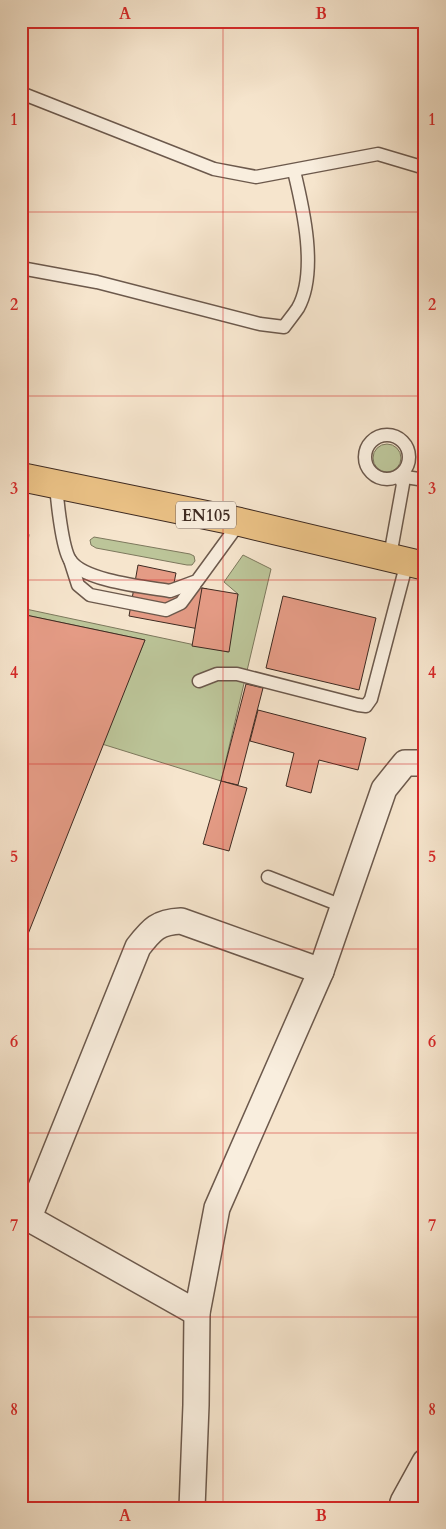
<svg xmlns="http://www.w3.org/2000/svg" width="446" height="1529" viewBox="0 0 446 1529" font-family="Cardo,serif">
  <rect width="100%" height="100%" fill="#f6e5cd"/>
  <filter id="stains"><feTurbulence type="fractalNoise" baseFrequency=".004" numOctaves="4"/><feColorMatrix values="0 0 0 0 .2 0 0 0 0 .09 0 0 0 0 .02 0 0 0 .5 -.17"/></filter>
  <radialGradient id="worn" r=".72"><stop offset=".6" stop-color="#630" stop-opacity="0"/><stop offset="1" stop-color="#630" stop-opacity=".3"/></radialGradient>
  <!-- green -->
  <g fill="#bcc599" stroke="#7d785d">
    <circle cx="387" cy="458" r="14"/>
    <path d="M21,511L29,535L21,581Z"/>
    <path d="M94,537L190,554L194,556L195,561L192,565H187L96,548L91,545L90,540Z"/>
    <path d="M243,555L271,569L221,781L102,744L145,640L21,614V608L228,652L238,594L224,582Z"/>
  </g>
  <!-- building -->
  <g fill="#e49b85" stroke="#3e2a21">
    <path d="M425,442V465H421Z"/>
    <path d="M138,565L176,573L174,583L207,589L199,629L129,616Z"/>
    <path d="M202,588L238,594L229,652L192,646Z"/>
    <path d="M283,596L376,618L359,690L266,668Z"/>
    <path d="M21,614L145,640L28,934L21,933Z"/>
    <path d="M246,684L263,688L238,785L221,781Z"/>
    <path d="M258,710L366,738L358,770L319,760L311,793L286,786L294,753L250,741Z"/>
    <path d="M221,781L247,788L229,851L203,844Z"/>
  </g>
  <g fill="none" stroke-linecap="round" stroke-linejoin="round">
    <!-- lane casing -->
    <g stroke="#6c594c" stroke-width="15">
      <g id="lane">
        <path d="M21,93L214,169L256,177L378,154L425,168"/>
        <path d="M21,268L97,282L260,324L284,327C289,320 294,314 298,308C318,272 303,208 294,171"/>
        <circle cx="387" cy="457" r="22"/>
        <path d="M56,484C57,499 62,548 70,560C83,581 146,587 170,591L197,581L240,522"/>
        <path d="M390,556L403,484L399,476L425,480"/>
        <path d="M70,560L78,585L90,595L166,610L181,603L195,584"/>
        <path d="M199,681L217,674H237L358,705L366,706L371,699L407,562"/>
        <path d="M268,877L345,907"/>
      </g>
    </g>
    <!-- street casing -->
    <g stroke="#6c594c" stroke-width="28">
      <g id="street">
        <path d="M21,1214L197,1313"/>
        <path d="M29,1217L138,947C152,929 158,922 181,921L321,971"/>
        <path d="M192,1508L196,1405L197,1313L217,1208L321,971L384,789L405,763H425"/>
        <path d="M404,1508L403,1502L425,1462"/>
      </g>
    </g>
    <!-- primary casing -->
    <g stroke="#3e2a21" stroke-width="30">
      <path id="primary" d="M21,477L240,522L425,566"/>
    </g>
    <!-- lane -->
    <use href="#lane" stroke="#f9eede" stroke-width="12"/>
    <!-- street -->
    <use href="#street" stroke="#f9eede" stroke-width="25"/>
    <!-- primary -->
    <use href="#primary" stroke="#ebc286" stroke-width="28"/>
  </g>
  <!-- grid -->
  <path fill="none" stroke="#d62828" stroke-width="1" stroke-opacity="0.55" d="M223,21V1508M21,212H425M21,396H425M21,580H425M21,764H425M21,949H425M21,1133H425M21,1317H425"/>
  <g text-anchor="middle" stroke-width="4" stroke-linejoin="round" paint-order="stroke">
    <!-- shield labels -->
    <rect fill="#f9eede" stroke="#76655a" stroke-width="1" x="176" y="501.5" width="60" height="27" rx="4"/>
    <g font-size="16" font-weight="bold" fill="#3e2a21">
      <text x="206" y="521">EN105</text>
    </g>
  </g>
  <!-- margin -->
  <rect width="446" height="1529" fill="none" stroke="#f6e5cd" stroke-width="55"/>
  <rect x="28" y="28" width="390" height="1474" fill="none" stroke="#d62828" stroke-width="2"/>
  <g font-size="16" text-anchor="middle" font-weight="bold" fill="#d62828">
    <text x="125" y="19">A</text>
    <text x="321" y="19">B</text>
    <text x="14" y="125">1</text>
    <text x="432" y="125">1</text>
    <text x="14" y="310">2</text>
    <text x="432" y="310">2</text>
    <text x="14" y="494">3</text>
    <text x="432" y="494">3</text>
    <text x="14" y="678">4</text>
    <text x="432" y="678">4</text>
    <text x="14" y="862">5</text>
    <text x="432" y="862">5</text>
    <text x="14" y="1047">6</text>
    <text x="432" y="1047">6</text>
    <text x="14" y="1231">7</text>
    <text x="432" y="1231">7</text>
    <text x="14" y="1415">8</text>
    <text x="432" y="1415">8</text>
    <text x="125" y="1521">A</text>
    <text x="321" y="1521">B</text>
  </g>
  <rect width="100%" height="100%" filter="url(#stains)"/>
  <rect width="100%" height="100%" fill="url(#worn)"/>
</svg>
